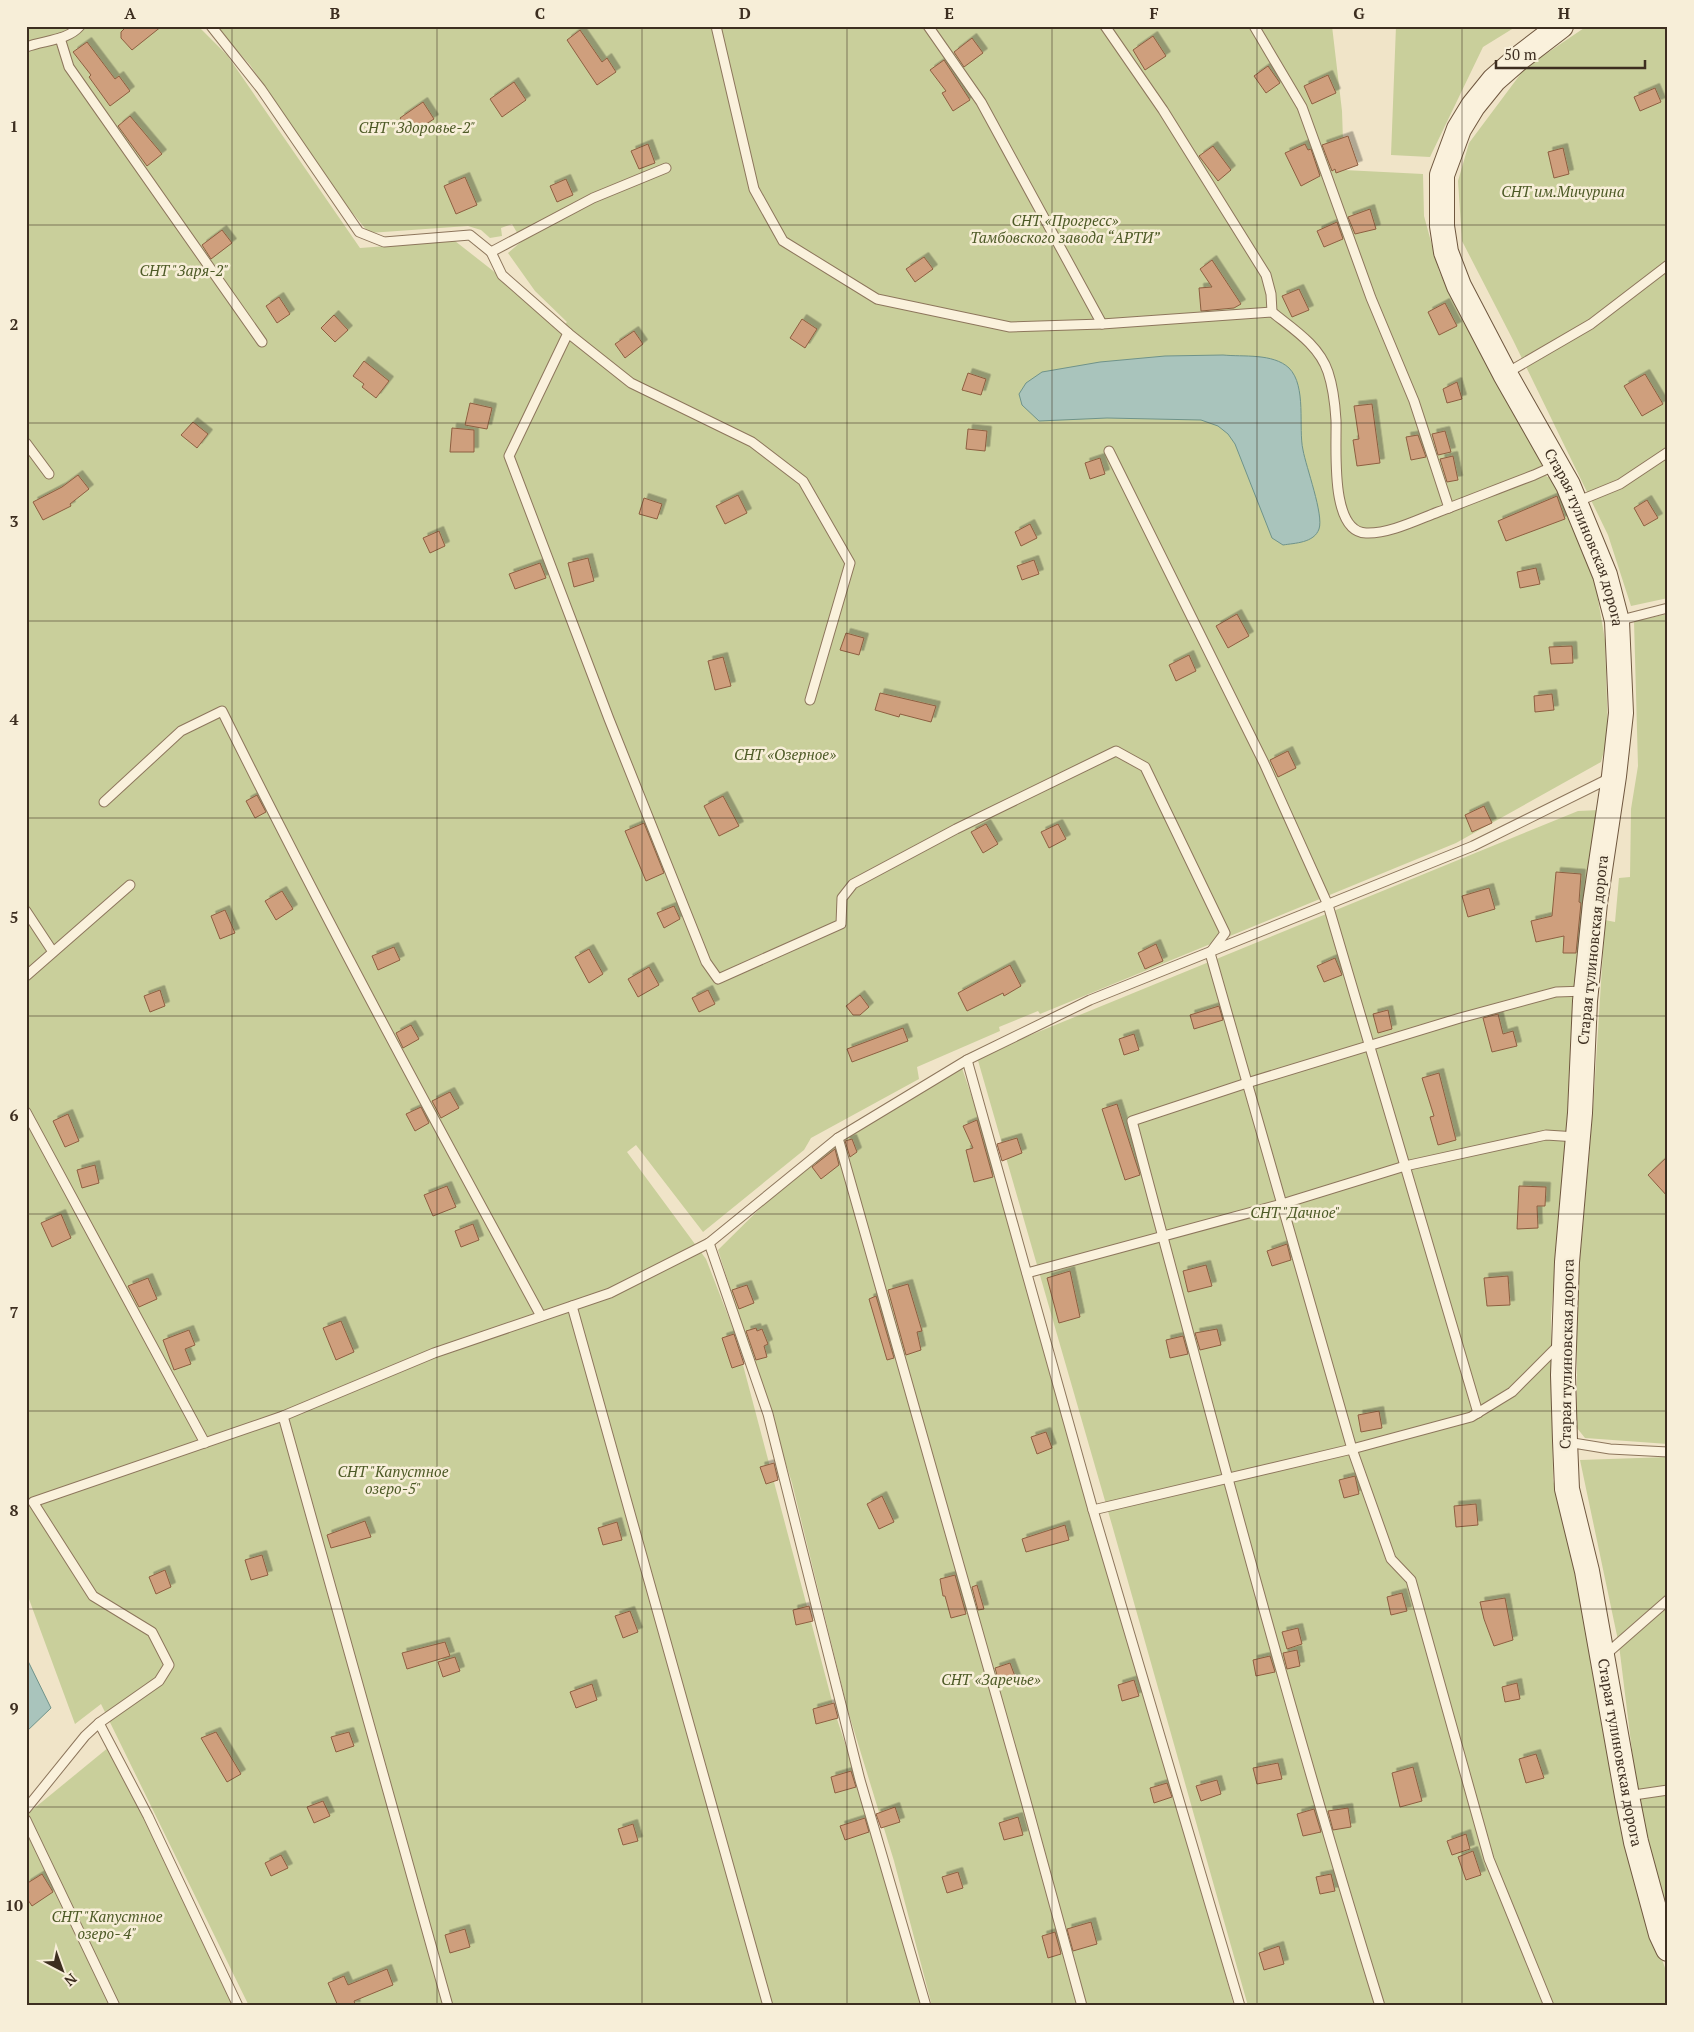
<svg xmlns="http://www.w3.org/2000/svg" width="1694" height="2032" viewBox="0 0 1694 2032" font-family="'PT Serif',serif">
  <defs>
    <filter id="shadow"><feDropShadow dx="4.5" dy="-4.5" stdDeviation="0" flood-color="#0004"/></filter>
  </defs>
  <rect width="100%" height="100%" fill="#f0e4c8"/>
  <!-- green -->
  <g fill="#c9cf9b">
    <path d="M26,26H198L227,55L360,248L455,241L492,270L560,329L567,322L535,291L508,253L522,241L512,224L501,228L502,236L490,238L481,230L468,226L369,233L350,210L250,65L215,26H1332L1342,111L1344,170L1423,174L1424,216L1439,271L1461,318L1527,431L1547,477L1553,475L1595,582L1605,640L1608,736L1601,762L1456,843L1040,1014L1038,1011L999,1027L1000,1031L917,1067L919,1079L811,1138L804,1150L703,1232L636,1145L627,1152L706,1259L734,1331L836,1716L874,1831L923,2006H249L101,1704L75,1724L26,1591Z"/>
    <path d="M1396,26H1517L1483,47L1430,157L1391,155Z"/>
    <path d="M1587,26H1668V598L1631,606L1608,535L1513,340L1462,241L1458,181L1469,143L1525,68Z"/>
    <path d="M1668,614V1444L1585,1438L1577,1428V1294L1593,1109L1605,920L1615,922L1619,878L1630,877L1631,809L1638,766L1634,621Z"/>
    <path d="M1600,810L1575,982L1566,1136L1551,1316L1553,1480L1580,1584L1577,1585L1641,1896L1668,1977V2006H1248L1112,1525L977,1057L1578,811Z"/>
    <path d="M956,1067L962,1068L1004,1191L1166,1759L1234,2006H932L894,1861L848,1711L792,1483L718,1250L795,1174L832,1146Z"/>
    <path d="M1668,1457V1909L1658,1883L1638,1800L1619,1645L1580,1460Z"/>
    <path d="M109,1747L235,2006H26V1815Z"/>
  </g>
  <!-- water -->
  <g fill="#a9c4bc" stroke="#6f938a">
    <path d="M1223,355C1243,357 1273,353 1289,368C1307,386 1298,428 1303,450C1306,467 1324,515 1319,529C1314,543 1295,543 1283,545L1272,538L1235,444L1228,434L1218,426L1201,420L1107,418L1039,421L1022,405L1019,394L1026,383L1042,372L1100,362L1165,356Z"/>
    <path d="M26,1657L51,1708L26,1732Z"/>
  </g>
  <!-- building -->
  <g fill="#cf9f7d" stroke="#8d5f41" filter="url(#shadow)">
    <path d="M127,26H162L132,50L121,38V32Z"/>
    <path d="M580,30L602,62L607,58L616,72L597,85L567,40Z"/>
    <path d="M1153,36L1166,56L1145,70L1133,50Z"/>
    <path d="M972,38L983,53L964,67L954,52Z"/>
    <path d="M87,42L115,79L119,76L130,91L110,106L89,77L91,75L73,52Z"/>
    <path d="M944,60L970,100L953,111L942,93L946,91L930,70Z"/>
    <path d="M1268,66L1280,83L1266,93L1254,76Z"/>
    <path d="M1328,75L1336,93L1312,104L1304,86Z"/>
    <path d="M514,82L526,100L502,117L490,99Z"/>
    <path d="M1655,88L1661,102L1640,111L1634,97Z"/>
    <path d="M423,102L434,119L410,134L400,118Z"/>
    <path d="M130,116L162,154L147,166L118,126Z"/>
    <path d="M1348,136L1358,165L1336,173L1335,169L1332,171L1322,145Z"/>
    <path d="M648,144L655,163L639,169L631,151Z"/>
    <path d="M1305,144L1308,150L1311,149L1320,176L1301,186L1285,153Z"/>
    <path d="M1213,146L1231,170L1218,181L1199,156Z"/>
    <path d="M1563,148L1569,174L1554,178L1548,152Z"/>
    <path d="M465,177L477,205L456,214L444,186Z"/>
    <path d="M566,179L573,195L557,202L550,186Z"/>
    <path d="M1370,209L1376,229L1355,234L1348,217Z"/>
    <path d="M1337,222L1343,239L1324,247L1317,231Z"/>
    <path d="M222,230L232,243L211,259L202,245Z"/>
    <path d="M924,257L933,269L915,282L906,269Z"/>
    <path d="M1212,260L1241,304L1234,308L1201,311L1199,288L1212,287L1200,269Z"/>
    <path d="M1299,289L1309,310L1292,317L1282,296Z"/>
    <path d="M279,297L290,314L277,323L266,306Z"/>
    <path d="M1445,303L1457,326L1439,335L1428,312Z"/>
    <path d="M334,315L348,330L335,342L321,328Z"/>
    <path d="M802,319L817,329L805,348L790,338Z"/>
    <path d="M634,331L643,344L625,358L615,344Z"/>
    <path d="M364,361L389,381L376,398L362,387L364,384L353,376Z"/>
    <path d="M968,373L986,379L981,395L962,390Z"/>
    <path d="M1645,374L1663,404L1642,416L1624,386Z"/>
    <path d="M1457,382L1462,399L1447,403L1443,389Z"/>
    <path d="M470,403L492,408L487,429L465,425Z"/>
    <path d="M1372,404L1380,463L1357,466L1353,440L1359,439L1354,406Z"/>
    <path d="M193,422L208,434L197,448L181,435Z"/>
    <path d="M452,428L474,430V452H450Z"/>
    <path d="M968,429L987,431L985,451L966,449Z"/>
    <path d="M1445,431L1451,452L1438,455L1432,434Z"/>
    <path d="M1418,435L1426,457L1411,460L1406,437Z"/>
    <path d="M1453,456L1458,480L1447,482L1440,459Z"/>
    <path d="M1100,458L1105,474L1090,479L1085,463Z"/>
    <path d="M78,475L89,489L70,504L71,506L43,520L33,502L62,487Z"/>
    <path d="M738,495L747,513L725,524L716,506Z"/>
    <path d="M1557,496L1565,519L1506,541L1498,521Z"/>
    <path d="M644,498L662,504L657,519L639,514Z"/>
    <path d="M1647,500L1658,518L1644,526L1634,508Z"/>
    <path d="M1030,524L1037,538L1021,546L1015,532Z"/>
    <path d="M439,531L445,546L430,553L423,538Z"/>
    <path d="M588,558L594,581L574,587L568,563Z"/>
    <path d="M1034,560L1039,574L1022,580L1017,566Z"/>
    <path d="M540,563L546,578L515,589L509,574Z"/>
    <path d="M1536,568L1540,584L1520,588L1517,572Z"/>
    <path d="M1237,614L1249,636L1228,648L1216,626Z"/>
    <path d="M846,633L864,638L859,655L840,650Z"/>
    <path d="M1572,646L1573,663L1551,664L1549,647Z"/>
    <path d="M1189,655L1196,671L1176,681L1169,665Z"/>
    <path d="M723,657L731,686L715,690L708,661Z"/>
    <path d="M880,693L936,706L931,722L900,714L899,717L875,710Z"/>
    <path d="M1552,694L1554,710L1535,712L1534,696Z"/>
    <path d="M1288,751L1296,768L1278,777L1270,760Z"/>
    <path d="M257,795L266,812L255,818L246,801Z"/>
    <path d="M723,796L739,826L719,836L704,806Z"/>
    <path d="M1484,806L1492,823L1472,832L1465,815Z"/>
    <path d="M644,823L664,873L646,881L625,831Z"/>
    <path d="M986,824L998,844L983,853L971,832Z"/>
    <path d="M1058,824L1066,839L1049,848L1041,832Z"/>
    <path d="M1556,872L1581,874L1579,902L1581,903L1576,953H1563L1564,936L1536,942L1531,921L1552,916Z"/>
    <path d="M1489,888L1495,909L1468,917L1462,896Z"/>
    <path d="M282,891L293,909L276,920L265,901Z"/>
    <path d="M674,906L680,919L664,928L657,913Z"/>
    <path d="M225,910L235,933L220,939L211,916Z"/>
    <path d="M1156,944L1163,961L1145,969L1138,953Z"/>
    <path d="M394,947L400,960L378,970L372,956Z"/>
    <path d="M589,949L603,974L589,983L575,957Z"/>
    <path d="M1335,958L1342,975L1324,982L1317,966Z"/>
    <path d="M1010,965L1021,986L1004,996L1003,993L967,1011L958,993Z"/>
    <path d="M649,967L659,985L638,997L628,979Z"/>
    <path d="M160,990L165,1006L150,1012L144,996Z"/>
    <path d="M708,990L715,1004L699,1012L692,998Z"/>
    <path d="M860,995L869,1007L860,1015H853L846,1006Z"/>
    <path d="M1219,1006L1223,1020L1194,1029L1190,1015Z"/>
    <path d="M1388,1010L1392,1029L1378,1033L1373,1014Z"/>
    <path d="M1498,1014L1503,1034L1513,1031L1517,1046L1492,1052L1483,1018Z"/>
    <path d="M411,1025L419,1039L403,1048L396,1033Z"/>
    <path d="M903,1028L908,1041L852,1062L847,1049Z"/>
    <path d="M1134,1034L1139,1050L1124,1055L1119,1039Z"/>
    <path d="M1439,1073L1456,1140L1438,1145L1430,1117L1434,1116L1422,1078Z"/>
    <path d="M450,1092L459,1108L441,1118L432,1101Z"/>
    <path d="M1117,1104L1140,1175L1125,1180L1102,1109Z"/>
    <path d="M421,1107L429,1123L415,1131L406,1114Z"/>
    <path d="M68,1114L79,1141L65,1147L53,1121Z"/>
    <path d="M977,1120L993,1177L974,1182L966,1150L973,1148L963,1126Z"/>
    <path d="M1017,1138L1022,1153L1002,1161L997,1144Z"/>
    <path d="M852,1139L857,1152L850,1157L845,1141Z"/>
    <path d="M835,1149L839,1165L821,1179L812,1167Z"/>
    <path d="M1668,1156V1197L1648,1175Z"/>
    <path d="M95,1165L99,1183L82,1188L77,1170Z"/>
    <path d="M447,1186L456,1207L433,1216L424,1195Z"/>
    <path d="M1519,1186L1546,1187L1545,1206H1537L1538,1228L1517,1229Z"/>
    <path d="M61,1214L71,1238L52,1247L41,1223Z"/>
    <path d="M473,1224L479,1240L461,1247L455,1231Z"/>
    <path d="M1287,1244L1291,1260L1272,1266L1267,1251Z"/>
    <path d="M1206,1265L1212,1286L1188,1292L1183,1271Z"/>
    <path d="M1070,1271L1080,1317L1059,1323L1047,1278Z"/>
    <path d="M1508,1276L1510,1305L1487,1306L1484,1278Z"/>
    <path d="M148,1278L157,1299L139,1307L128,1286Z"/>
    <path d="M908,1284L922,1331L917,1332L921,1350L906,1355L888,1290Z"/>
    <path d="M747,1285L754,1303L739,1309L732,1290Z"/>
    <path d="M876,1296L894,1358L887,1360L869,1299Z"/>
    <path d="M341,1321L354,1352L336,1360L323,1328Z"/>
    <path d="M756,1328L757,1331L762,1329L768,1344L764,1346L767,1357L756,1360L746,1331Z"/>
    <path d="M1217,1329L1221,1345L1200,1350L1195,1333Z"/>
    <path d="M189,1330L195,1345L185,1349L191,1364L174,1370L163,1340Z"/>
    <path d="M734,1334L744,1364L732,1368L722,1338Z"/>
    <path d="M1183,1336L1188,1354L1170,1358L1166,1340Z"/>
    <path d="M1379,1411L1382,1428L1361,1432L1358,1415Z"/>
    <path d="M1046,1432L1052,1448L1037,1454L1031,1437Z"/>
    <path d="M774,1463L778,1480L766,1484L760,1467Z"/>
    <path d="M1355,1476L1359,1494L1344,1498L1339,1480Z"/>
    <path d="M882,1496L894,1522L879,1529L867,1504Z"/>
    <path d="M1476,1504L1478,1525L1456,1527L1454,1506Z"/>
    <path d="M365,1521L371,1537L331,1548L327,1535Z"/>
    <path d="M617,1522L622,1540L603,1545L598,1528Z"/>
    <path d="M1065,1525L1069,1540L1026,1552L1022,1539Z"/>
    <path d="M262,1555L268,1575L251,1580L245,1560Z"/>
    <path d="M165,1570L171,1587L156,1594L149,1577Z"/>
    <path d="M955,1575L966,1614L951,1618L945,1596H943L940,1579Z"/>
    <path d="M977,1585L984,1609L978,1610L972,1587Z"/>
    <path d="M1402,1593L1407,1611L1391,1615L1387,1597Z"/>
    <path d="M1505,1598L1513,1640L1494,1646L1484,1619L1480,1602Z"/>
    <path d="M809,1606L813,1621L796,1625L793,1610Z"/>
    <path d="M630,1611L638,1632L623,1638L615,1616Z"/>
    <path d="M1298,1628L1302,1644L1287,1649L1282,1632Z"/>
    <path d="M445,1642L450,1656L407,1669L402,1653Z"/>
    <path d="M1297,1650L1300,1666L1287,1669L1283,1653Z"/>
    <path d="M1270,1656L1275,1672L1256,1676L1253,1660Z"/>
    <path d="M455,1657L460,1671L443,1677L438,1662Z"/>
    <path d="M1010,1663L1016,1679L1000,1685L995,1668Z"/>
    <path d="M1134,1680L1139,1696L1122,1701L1118,1685Z"/>
    <path d="M1517,1683L1520,1699L1505,1702L1502,1687Z"/>
    <path d="M592,1684L597,1700L576,1708L570,1692Z"/>
    <path d="M834,1703L838,1718L816,1724L813,1709Z"/>
    <path d="M216,1732L241,1774L227,1782L201,1738Z"/>
    <path d="M349,1732L354,1746L336,1752L331,1737Z"/>
    <path d="M1536,1754L1544,1778L1526,1783L1519,1759Z"/>
    <path d="M1278,1763L1282,1779L1257,1784L1253,1768Z"/>
    <path d="M1413,1767L1422,1801L1400,1807L1392,1773Z"/>
    <path d="M851,1771L856,1787L835,1793L831,1777Z"/>
    <path d="M1217,1780L1221,1794L1201,1801L1196,1786Z"/>
    <path d="M1167,1783L1172,1797L1154,1803L1150,1788Z"/>
    <path d="M323,1801L330,1816L314,1823L307,1807Z"/>
    <path d="M895,1807L900,1822L881,1828L876,1814Z"/>
    <path d="M1348,1808L1351,1827L1333,1830L1328,1811Z"/>
    <path d="M1314,1809L1321,1832L1303,1836L1297,1814Z"/>
    <path d="M1018,1817L1023,1835L1004,1840L999,1823Z"/>
    <path d="M865,1818L869,1832L845,1840L840,1826Z"/>
    <path d="M633,1824L638,1841L623,1845L618,1829Z"/>
    <path d="M1466,1834L1470,1849L1452,1855L1447,1841Z"/>
    <path d="M1473,1851L1481,1875L1466,1880L1458,1857Z"/>
    <path d="M281,1855L288,1868L271,1876L265,1863Z"/>
    <path d="M958,1872L963,1888L947,1893L942,1877Z"/>
    <path d="M42,1874L53,1892L32,1906L26,1897V1884Z"/>
    <path d="M1331,1874L1335,1891L1320,1894L1316,1877Z"/>
    <path d="M1091,1922L1097,1944L1073,1951L1067,1929Z"/>
    <path d="M465,1929L470,1947L450,1953L445,1935Z"/>
    <path d="M1055,1932L1061,1954L1048,1958L1042,1936Z"/>
    <path d="M1279,1946L1284,1964L1264,1970L1259,1953Z"/>
    <path d="M387,1969L393,1985L354,2001L356,2006H338L328,1983L344,1976L348,1985Z"/>
  </g>
  <g fill="none" stroke-linecap="round" stroke-linejoin="round">
    <!-- lane casing -->
    <g stroke="#8d765c" stroke-width="11">
      <g id="lane">
        <path d="M211,26L261,89L359,232L384,242L470,235L491,252"/>
        <path d="M716,26L754,189L783,241L877,299L1010,327L1102,324L1272,312C1293,329 1319,345 1328,372C1333,387 1335,404 1336,420C1337,445 1329,532 1366,533C1389,534 1417,520 1438,512C1470,500 1502,487 1534,475L1556,465"/>
        <path d="M928,26L981,102L1102,324"/>
        <path d="M1105,26L1163,110L1266,275L1271,294L1272,312"/>
        <path d="M1254,26L1302,107L1371,298L1414,401L1449,508"/>
        <path d="M60,38L69,67L262,342"/>
        <path d="M26,47C44,40 67,41 80,26"/>
        <path d="M568,333L502,275L491,252L593,198L666,168"/>
        <path d="M1505,374L1591,324L1668,265"/>
        <path d="M26,443L49,474"/>
        <path d="M1109,451L1264,763L1328,905L1478,1413"/>
        <path d="M1576,502L1620,484L1668,452"/>
        <path d="M1617,621L1668,608"/>
        <path d="M810,700L850,563L803,481L752,442L631,383L568,333L509,456L609,719L706,962L718,979L841,924L842,898L853,884L956,829L1116,751L1145,767L1225,933L1210,953L1352,1449L1093,1510"/>
        <path d="M104,802L181,731L222,711C323,915 432,1116 541,1316"/>
        <path d="M26,911L53,952"/>
        <path d="M26,976L130,885"/>
        <path d="M967,1060L1093,1510L1240,2006"/>
        <path d="M26,1112L205,1443"/>
        <path d="M838,1138L1024,1794L1082,2006"/>
        <path d="M709,1243L768,1414L860,1780L926,2006"/>
        <path d="M1027,1273L1282,1204L1405,1166L1546,1135L1577,1137"/>
        <path d="M572,1306L768,2006"/>
        <path d="M283,1416L448,2006"/>
        <path d="M1567,1442L1610,1449L1668,1452"/>
        <path d="M1604,1656L1668,1600"/>
        <path d="M99,1723L159,1681L169,1665L152,1632L93,1596L33,1502L283,1416L434,1353L610,1293L709,1243L838,1138L967,1060L1090,1000L1473,846L1612,777"/>
        <path d="M1627,1796L1668,1790"/>
        <path d="M26,1809L85,1736L99,1723L148,1816L238,2006"/>
        <path d="M26,1820L115,2006"/>
        <path d="M1380,2006C1289,1713 1211,1417 1132,1121L1247,1083L1460,1018L1556,992L1586,991"/>
        <path d="M1549,2006L1489,1859L1411,1580L1391,1559L1352,1449L1471,1417L1512,1392L1559,1345"/>
      </g>
    </g>
    <!-- secondary casing -->
    <g stroke="#6f573f" stroke-width="26">
      <g id="secondary">
        <path id="s1" d="M1561,26L1518,59L1494,80L1473,106L1459,129L1442,175V226L1446,252L1459,286L1505,374L1568,485L1605,575L1617,621L1621,713L1614,776L1595,903L1585,1001L1580,1113L1567,1262L1563,1375L1565,1441L1567,1489L1587,1571L1627,1796L1636,1842L1661,1934L1668,1949"/>
      </g>
    </g>
    <!-- lane -->
    <use href="#lane" stroke="#faf1dc" stroke-width="9"/>
    <!-- secondary -->
    <use href="#secondary" stroke="#faf1dc" stroke-width="24"/>
  </g>
  <!-- grid -->
  <path fill="none" stroke="#3d2e20" stroke-width="1" stroke-opacity="0.55" d="M232,26V2006M437,26V2006M642,26V2006M847,26V2006M1052,26V2006M1257,26V2006M1462,26V2006M26,225H1668M26,423H1668M26,621H1668M26,818H1668M26,1016H1668M26,1214H1668M26,1411H1668M26,1609H1668M26,1807H1668"/>
  <g text-anchor="middle" stroke-width="5" stroke-linejoin="round" paint-order="stroke">
    <!-- park labels -->
    <g font-size="15" font-style="italic" fill="#4d5a26" stroke="#f7eed8">
      <text x="417" y="133">СНТ "Здоровье-2"</text>
      <text x="1563" y="197">СНТ им.Мичурина</text>
      <text x="1065" y="226">СНТ «Прогресс»<tspan x="1065" dy="17">Тамбовского завода “АРТИ”</tspan></text>
      <text x="184" y="276">СНТ "Заря-2"</text>
      <text x="785" y="760">СНТ «Озерное»</text>
      <text x="1295" y="1218">СНТ "Дачное"</text>
      <text x="393" y="1477">СНТ "Капустное<tspan x="393" dy="17">озеро-5"</tspan></text>
      <text x="991" y="1685">СНТ «Заречье»</text>
      <text x="107" y="1922">СНТ "Капустное<tspan x="107" dy="17">озеро- 4"</tspan></text>
    </g>
    <!-- street labels -->
    <g font-size="15" fill="#3d2e20" stroke="#f7eed8">
      <text dy="5" stroke="none"><textPath href="#s1" startOffset="591">Старая тулиновская дорога</textPath></text>
      <text transform="translate(1593 950) rotate(-84)" y="5">Старая тулиновская дорога</text>
      <text transform="translate(1567 1354) rotate(-89)" y="5">Старая тулиновская дорога</text>
      <text dy="5" stroke="none"><textPath href="#s1" startOffset="1821">Старая тулиновская дорога</textPath></text>
    </g>
  </g>
  <!-- border -->
  <rect width="1694" height="2032" fill="none" stroke="#f7eed8" stroke-width="55"/>
  <!-- north arrow -->
  <g transform="translate(62 1970) rotate(139)" stroke="#f7eed8" stroke-width="4" paint-order="stroke">
  <path d="M0-4L9 19L0 12L-9 19Z" fill="#3d2e20"/>
  <text y="-8" font-size="14" font-weight="bold" text-anchor="middle" fill="#3d2e20">N</text>
  </g>
  <!-- scale -->
  <path d="M1496 60v8h149v-8" fill="none" stroke="#3d2e20" stroke-width="2.5"/>
  <text x="1504" y="60" font-size="15" fill="#3d2e20" stroke="#f7eed8" stroke-width="4" paint-order="stroke">50 m</text>
  <rect x="28" y="28" width="1638" height="1976" fill="none" stroke="#3d2e20" stroke-width="2"/>
  <g font-size="16" text-anchor="middle" font-weight="bold" fill="#3d2e20">
    <text x="130" y="19">A</text>
    <text x="335" y="19">B</text>
    <text x="540" y="19">C</text>
    <text x="745" y="19">D</text>
    <text x="949" y="19">E</text>
    <text x="1154" y="19">F</text>
    <text x="1359" y="19">G</text>
    <text x="1564" y="19">H</text>
    <text x="14" y="132">1</text>
    <text x="14" y="330">2</text>
    <text x="14" y="527">3</text>
    <text x="14" y="725">4</text>
    <text x="14" y="923">5</text>
    <text x="14" y="1121">6</text>
    <text x="14" y="1318">7</text>
    <text x="14" y="1516">8</text>
    <text x="14" y="1714">9</text>
    <text x="14" y="1911">10</text>
  </g>
</svg>
